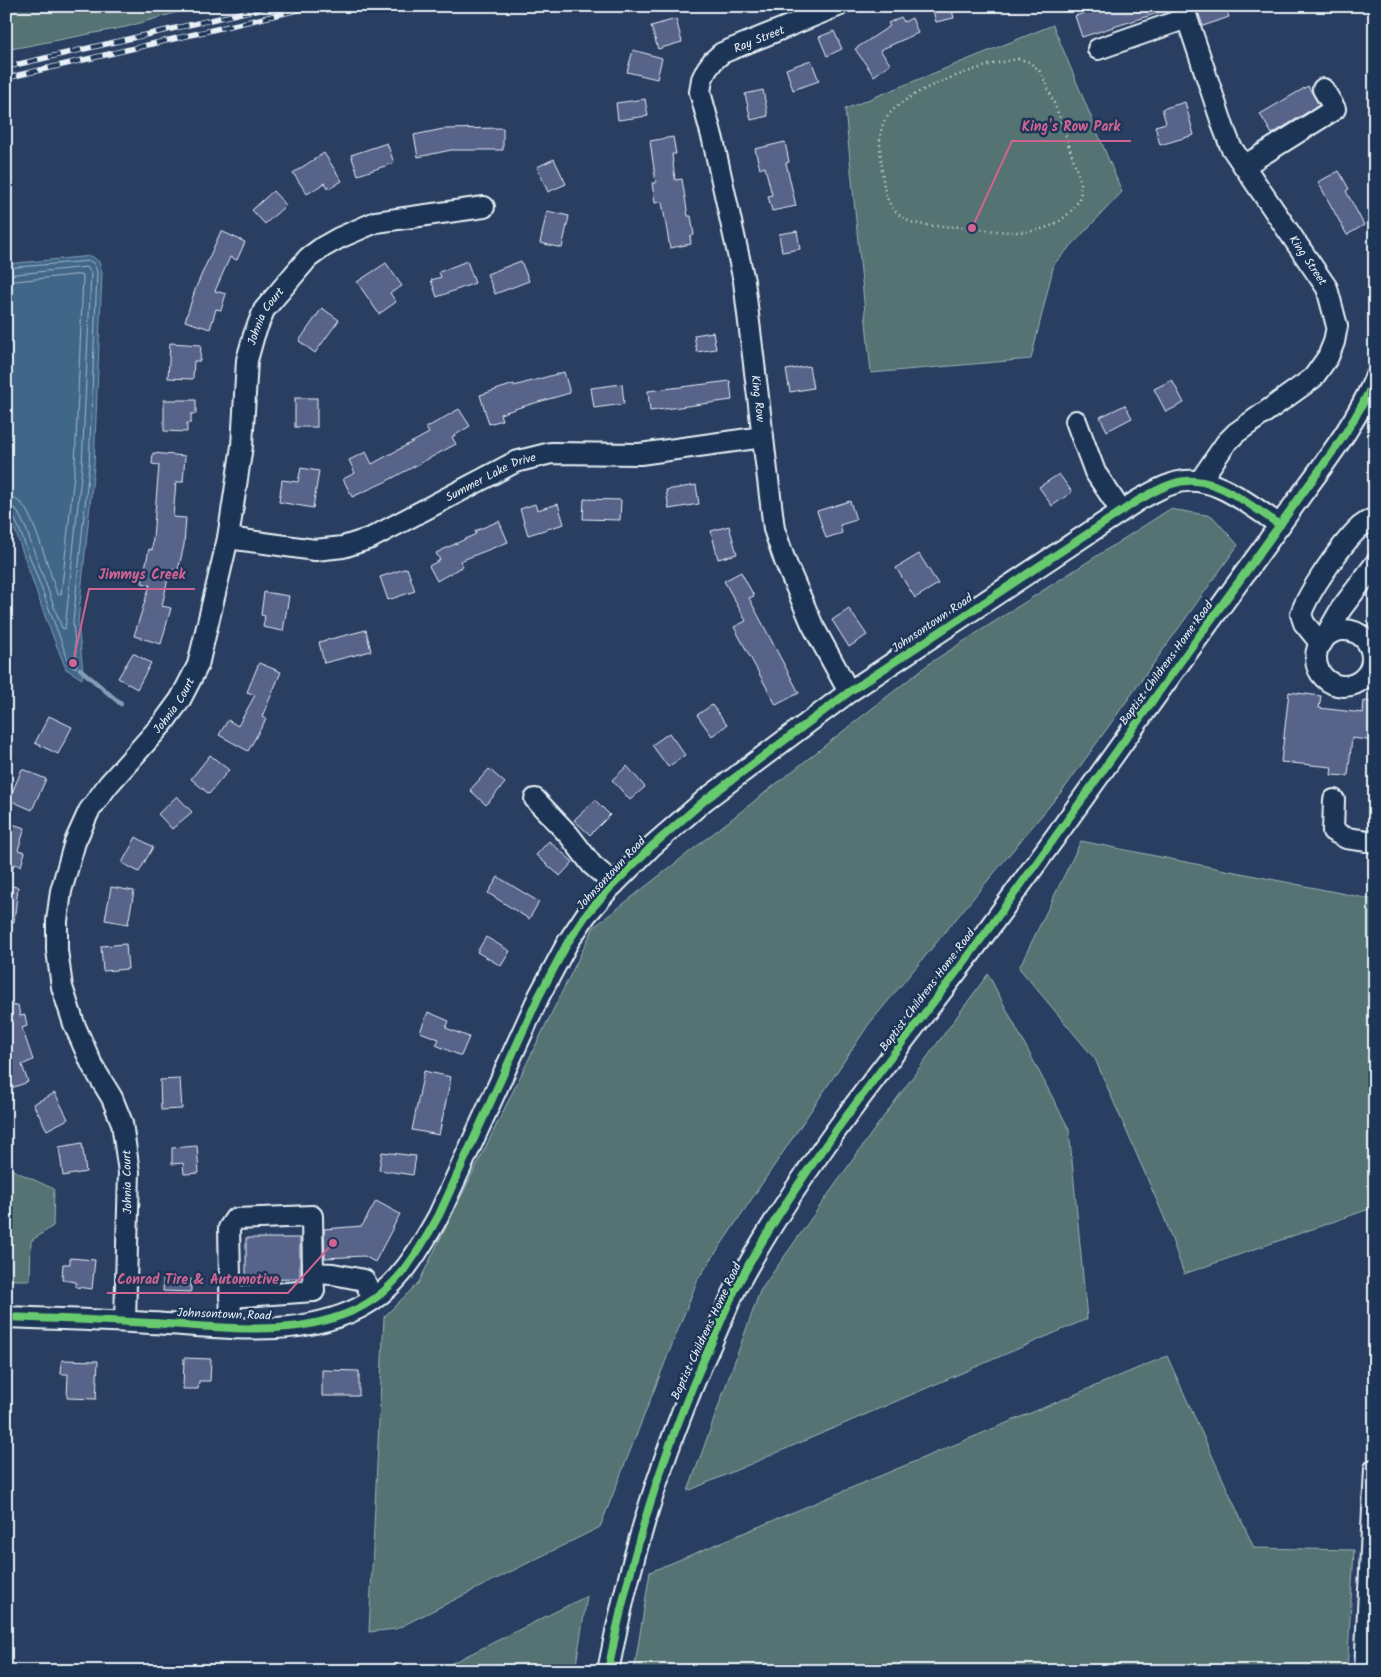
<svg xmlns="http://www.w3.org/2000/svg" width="1381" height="1677" viewBox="0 0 1381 1677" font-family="Kalam,sans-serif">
  <rect width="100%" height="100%" fill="#293e61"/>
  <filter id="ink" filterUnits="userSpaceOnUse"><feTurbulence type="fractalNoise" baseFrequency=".02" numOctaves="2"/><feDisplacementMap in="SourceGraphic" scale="10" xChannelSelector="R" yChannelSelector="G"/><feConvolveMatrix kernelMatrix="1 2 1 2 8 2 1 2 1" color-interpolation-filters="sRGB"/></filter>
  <g filter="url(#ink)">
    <!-- green -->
    <g fill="#547372" stroke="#9eb2b5">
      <path d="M6,6H199L126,27L6,50Z"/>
      <path d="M1053,25L1122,192L1054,264L1031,359L871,373L845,109Z"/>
      <path d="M1170,509L1212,516L1238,545L1066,786L869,1024L698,1279L600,1527L396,1629L369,1632L384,1317L419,1282L594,927L930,663Z"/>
      <path d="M1081,841L1375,900V1207L1184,1274L1164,1217L1095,1059L1019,968Z"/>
      <path d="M988,974L1069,1129L1087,1319L688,1491L760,1291L871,1134Z"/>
      <path d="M6,1167L54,1189L53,1226L31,1241L30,1280H6Z"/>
      <path d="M1167,1356L1254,1548L1354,1550L1347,1671H634L650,1572Z"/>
      <path d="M587,1596L575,1671H436Z"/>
    </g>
    <!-- water -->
    <path fill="#416688" stroke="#849eb5" d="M92,256L99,262L102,272L94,466L78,622L83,672L82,679L66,669L46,619L15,530L6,513V264Z"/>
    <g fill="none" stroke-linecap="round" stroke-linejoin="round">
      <!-- shore -->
      <g stroke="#a5b9cb" stroke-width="1">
        <path d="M6,268L90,261L94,264L97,272L89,466L73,622L77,665L76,668L70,665L19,528L12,514L6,512"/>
        <path d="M6,275L87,267L91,273L82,466L65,629L62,628L57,615L25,526L16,509L6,506"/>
        <path d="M6,282L74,275H81L83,277L75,465L61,595L57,594C51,575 33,514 21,503C16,499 12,498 6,498"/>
      </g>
      <!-- stream -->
      <g stroke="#849eb5" stroke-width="4.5">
        <path d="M6,204V216"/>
        <path d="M80,669L121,704"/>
      </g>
    </g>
    <!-- building -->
    <g fill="#58638a" stroke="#e8f1f8">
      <path d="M932,6H951L954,18L936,22Z"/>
      <path d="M1106,6H1170V9L1082,37L1075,16Z"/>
      <path d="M1196,6H1225L1229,17L1203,26Z"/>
      <path d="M901,17L904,22L912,18L918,33L880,50L890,64L874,76L855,49L890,26L888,23Z"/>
      <path d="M676,19L682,42L658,49L651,26Z"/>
      <path d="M834,31L842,49L827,56L819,37Z"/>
      <path d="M633,50L662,58L657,79L627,72Z"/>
      <path d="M811,60L819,81L793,90L786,69Z"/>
      <path d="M1308,86L1319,105L1272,134L1260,114Z"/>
      <path d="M763,90L768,116L751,120L745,94Z"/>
      <path d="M645,99L648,116L618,120L616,103Z"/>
      <path d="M1185,102L1194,135L1160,145L1155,126L1166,123L1162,109Z"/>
      <path d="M503,128V150H451L418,157L414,135L443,129Z"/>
      <path d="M673,137L676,154H672L675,180L682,179L688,216H691L694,235L690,236L691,244L670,248L662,202L655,203L652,183H656L650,141Z"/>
      <path d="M785,142L789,162L786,163L796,206L772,211L768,196L772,195L765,167L760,169L755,149Z"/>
      <path d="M387,143L394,163L358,175L351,155Z"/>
      <path d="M324,153L342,181L329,189L325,183L307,194L293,173Z"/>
      <path d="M554,159L566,184L548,192L537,167Z"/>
      <path d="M1339,171L1349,189L1346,191L1364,225L1347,235L1318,182Z"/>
      <path d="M273,191L286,205L265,224L252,210Z"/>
      <path d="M547,211L569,216L562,248L540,243Z"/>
      <path d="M221,231L245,242L237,260L230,257L215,291L226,294L221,310L216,309L210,329L185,321L196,287Z"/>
      <path d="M797,231L800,249L782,252L779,234Z"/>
      <path d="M467,261L475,283L437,297L431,280L441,277L439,272Z"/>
      <path d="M521,261L529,281L495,294L487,274Z"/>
      <path d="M386,263L402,286L390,293L396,302L379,314L357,282Z"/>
      <path d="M322,308L339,320L315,353L299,341Z"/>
      <path d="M713,332L716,349L697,352L694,335Z"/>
      <path d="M170,343L201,345L200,361H194L193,379L168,378Z"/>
      <path d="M809,366L813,388L790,392L786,370Z"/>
      <path d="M564,372L570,393L521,407L500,414L502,420L489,424L480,395L514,384V386Z"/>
      <path d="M1172,380L1184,403L1166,412L1154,389Z"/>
      <path d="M730,381L732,400L650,411L648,391Z"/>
      <path d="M622,384L624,404L594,408L591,388Z"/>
      <rect x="295" y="398" width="22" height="29"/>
      <path d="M164,400H196V414H191V423H187V432L164,431Z"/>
      <path d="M1125,405L1132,418L1107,431L1100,417Z"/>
      <path d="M459,409L470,426L452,437L456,444L385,482L352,497L343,479L355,473L349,460L366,452L372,464L429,433L426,428Z"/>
      <path d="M153,453L185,456L183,482H176L173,517L186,518L184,545L178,571L170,569L162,606L171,608L161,644L134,636L150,585L142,583L149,549L152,550L156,501L159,465L152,464Z"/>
      <path d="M301,468L319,471L313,508L279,502L282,480L298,482Z"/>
      <path d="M1059,474L1072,492L1052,506L1039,487Z"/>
      <path d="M696,485L699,504L669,509L666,490Z"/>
      <path d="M584,499L621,500L620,520L583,519Z"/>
      <path d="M850,501L856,520L840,525L842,533L826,538L817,511Z"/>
      <path d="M535,504L537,510L558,504L564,524L528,535L520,509Z"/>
      <path d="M499,521L508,542L460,561L463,566L437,581L429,566L440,560L436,553L476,534L475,531Z"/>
      <path d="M729,526L737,554L718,559L711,531Z"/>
      <path d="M919,554L938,584L915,598L896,568Z"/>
      <path d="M407,568L415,591L388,600L380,577Z"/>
      <path d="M741,572L754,596L749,598L799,693L776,705L734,627L746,621L724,581Z"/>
      <path d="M264,592L289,596L283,631L263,627L265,616L261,615Z"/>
      <path d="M849,609L867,635L849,647L832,620Z"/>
      <path d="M366,630L371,651L324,663L319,642Z"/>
      <path d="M133,653L151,663L137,689L118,678Z"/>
      <path d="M259,663L281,672L262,717L266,719L248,751L219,735L228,720L238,726L255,695L247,692Z"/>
      <path d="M1289,692L1321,696L1319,708L1363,713L1364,701L1375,702V741L1352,738L1348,776L1331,775L1332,767L1281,762Z"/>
      <path d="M712,705L727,725L712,736L697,715Z"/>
      <path d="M49,716L72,727L58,754L35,743Z"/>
      <path d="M669,733L685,755L668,767L652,745Z"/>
      <path d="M210,755L229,770L209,794L191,779Z"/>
      <path d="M627,766L645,787L630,800L612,780Z"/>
      <path d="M22,769L46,779L32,810L9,800Z"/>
      <path d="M489,769L505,783L486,805L470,790Z"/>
      <path d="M177,796L192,812L172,829L158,814Z"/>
      <path d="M595,800L610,815L590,835L574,820Z"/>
      <path d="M6,822L25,828L18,850L25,852L21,866L14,864L10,880L6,879Z"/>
      <path d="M136,837L153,847L139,872L122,863Z"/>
      <path d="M549,841L573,862L560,876L536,855Z"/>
      <path d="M498,877L539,902L529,919L488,893Z"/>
      <path d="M6,885L18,887L14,922H6Z"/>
      <path d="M111,887L134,891L128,924L105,920Z"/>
      <path d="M486,937L510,951L501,966L477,952Z"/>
      <path d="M126,944L128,969L103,971L101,946Z"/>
      <path d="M18,1005L20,1016L25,1015L27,1026L22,1028L33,1060L22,1065L28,1082L6,1090V1007Z"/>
      <path d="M428,1012L449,1021L446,1028L469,1037L461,1056L436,1045L439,1039L420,1032Z"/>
      <path d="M424,1071L451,1077L439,1135L412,1130Z"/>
      <path d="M180,1079L182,1109L161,1110L160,1080Z"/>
      <path d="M55,1093L68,1119L47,1130L33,1104Z"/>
      <path d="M82,1143L86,1172L63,1176L59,1147Z"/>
      <path d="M197,1146L199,1173L184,1174L183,1163L172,1164V1148Z"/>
      <path d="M382,1152L416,1156L413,1175L379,1170Z"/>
      <path d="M376,1201L400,1214L375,1262L364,1256L325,1258L324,1229L362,1226Z"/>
      <path d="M246,1238H300V1278L246,1279Z"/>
      <path d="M70,1258L95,1260L92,1289L76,1287V1282L62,1280L63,1264H70Z"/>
      <path d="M163,1278L191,1279V1292L163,1291Z"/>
      <path d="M184,1358L211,1359L210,1381H199L198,1389H183Z"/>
      <path d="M62,1360L98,1361L96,1399L67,1398L68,1374H61Z"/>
      <path d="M322,1370L359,1371V1396H322Z"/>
    </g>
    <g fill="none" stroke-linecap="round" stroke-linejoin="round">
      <!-- minor casing -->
      <g stroke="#e8f1f8" stroke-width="24">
        <g id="minor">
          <path id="s1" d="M838,6L722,53L713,61L707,69L702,79L700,92L713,140L744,281L774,529L785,561L812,624L849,692"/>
          <path id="s2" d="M1183,6L1224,129L1231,147L1327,288L1337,326L1334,342L1328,357L1313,378L1236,433L1226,443L1200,481"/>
          <path d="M1098,49L1187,18"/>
          <path d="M1244,166L1335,109L1323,89"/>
          <path d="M1076,421L1095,472L1121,511"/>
          <path d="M1375,518C1370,520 1365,523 1361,526C1343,542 1308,592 1301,614L1304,623L1321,644L1341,609L1375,564"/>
          <path id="s3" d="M228,538L315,550L343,547L371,538L515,462L551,453L640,454L763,437"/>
          <circle cx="1344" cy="658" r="28"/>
          <path d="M535,799L569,835L592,865L614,884"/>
          <path d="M1334,800L1333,831L1346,838L1375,842"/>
          <path d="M230,1297L314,1291L313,1273"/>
          <path d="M6,1317C54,1319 102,1320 150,1323C218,1326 295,1340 359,1308C397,1289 419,1251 439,1215L539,996L568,942L586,915L607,891L652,846L705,800L849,692L1137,501C1148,495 1159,488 1172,484C1211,470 1249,505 1280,525"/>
          <path id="s4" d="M125,1321L129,1172L122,1123L112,1098L92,1065L74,1024L62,987L57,950V921L61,891L75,842L89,811L108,785L163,723L180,700L198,665L228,538L242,446L247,360L254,335L264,310L308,258L323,247L339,238L376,222L484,207"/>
          <path d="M231,1327L229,1228L235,1219L312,1216L313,1273L333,1274L364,1280L373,1298"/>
          <path d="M608,1671C630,1556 665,1444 714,1337C723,1317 731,1295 743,1275C805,1162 889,1061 967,958C1040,860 1110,760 1181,661C1222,605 1262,550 1302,494C1329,457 1357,421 1375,378"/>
          <path d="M1365,1671L1375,1469"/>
        </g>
      </g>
      <!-- path -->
      <path stroke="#e8f1f8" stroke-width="2.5" stroke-dasharray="1 4" stroke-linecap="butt" d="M1018,59L1029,62L1039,70L1045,81L1060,118L1081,183C1082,195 1078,205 1069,213C1041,242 997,230 961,227C946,226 917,227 905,219C886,207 884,191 882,170C881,155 877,136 884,122C899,90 985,64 1018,59Z"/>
      <!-- minor -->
      <use href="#minor" stroke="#1d3557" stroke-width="20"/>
      <!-- rail casing -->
      <g stroke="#e8f1f8" stroke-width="5.5">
        <g id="rail">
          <path d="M6,67L272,6"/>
          <path d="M6,78L315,6"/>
        </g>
      </g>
      <!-- rail -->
      <use href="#rail" stroke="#1d3557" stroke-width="4" stroke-dasharray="11" stroke-linecap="butt"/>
      <!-- cycleway casing -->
      <g stroke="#1d3557" stroke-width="11">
        <g id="cycleway">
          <path d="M6,1317C54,1319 102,1320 150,1323C218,1326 295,1340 359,1308C397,1289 419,1251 439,1215L539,996L568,942L586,915L607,891L652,846L705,800L849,692L1137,501C1148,495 1159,488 1172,484C1211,470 1249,505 1280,525"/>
          <path d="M608,1671C630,1556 665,1444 714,1337C723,1317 731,1295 743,1275C805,1162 889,1061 967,958C1040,860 1110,760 1181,661C1222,605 1262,550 1302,494C1329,457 1357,421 1375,378"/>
        </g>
      </g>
      <!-- cycleway -->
      <use href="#cycleway" stroke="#67ca6e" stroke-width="8"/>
    </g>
  </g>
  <g text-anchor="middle" stroke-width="5" stroke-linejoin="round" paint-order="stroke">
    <!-- street labels -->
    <g font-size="12" fill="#e8f1f8" stroke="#1d3557">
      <text transform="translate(759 39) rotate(-22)" y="4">Ray Street</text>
      <text dy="4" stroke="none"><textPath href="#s2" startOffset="286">King Street</textPath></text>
      <text dy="4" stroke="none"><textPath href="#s4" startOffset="1070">Johnia Court</textPath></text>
      <text dy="4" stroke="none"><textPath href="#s1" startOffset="484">King Row</textPath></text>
      <text dy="4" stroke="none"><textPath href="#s3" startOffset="280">Summer Lake Drive</textPath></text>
      <text transform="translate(932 623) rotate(-34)" y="4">Johnsontown Road</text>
      <text transform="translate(1166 663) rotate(-54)" y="4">Baptist Childrens Home Road</text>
      <text dy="4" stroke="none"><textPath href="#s4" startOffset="665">Johnia Court</textPath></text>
      <text transform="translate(611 873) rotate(-47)" y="4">Johnsontown Road</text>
      <text transform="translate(927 990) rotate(-53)" y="4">Baptist Childrens Home Road</text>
      <text transform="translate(127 1182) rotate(-91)" y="4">Johnia Court</text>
      <text transform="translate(224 1314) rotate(2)" y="4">Johnsontown Road</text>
      <text transform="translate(706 1331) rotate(-65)" y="4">Baptist Childrens Home Road</text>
    </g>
  </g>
  <!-- callouts -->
  <path fill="none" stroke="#cf6492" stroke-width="2" d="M972 228L1012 141H1131M73 663L89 589H195M333 1243L288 1293H107"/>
  <g fill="#cf6492" stroke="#1d3557" stroke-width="2">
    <circle cx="972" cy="228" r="5"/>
    <circle cx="73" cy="663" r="5"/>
    <circle cx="333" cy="1243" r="5"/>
  </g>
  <g font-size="14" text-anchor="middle" font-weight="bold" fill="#cf6492" stroke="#1d3557" stroke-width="5" stroke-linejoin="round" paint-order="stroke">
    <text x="1071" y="131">King's Row Park</text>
    <text x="142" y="579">Jimmys Creek</text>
    <text x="198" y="1284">Conrad Tire &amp; Automotive</text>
  </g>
  <!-- margin -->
  <rect width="1381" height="1677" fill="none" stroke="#1d3557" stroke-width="25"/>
  <rect x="12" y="12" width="1356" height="1652" fill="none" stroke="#e8f1f8" stroke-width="2" filter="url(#ink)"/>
</svg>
